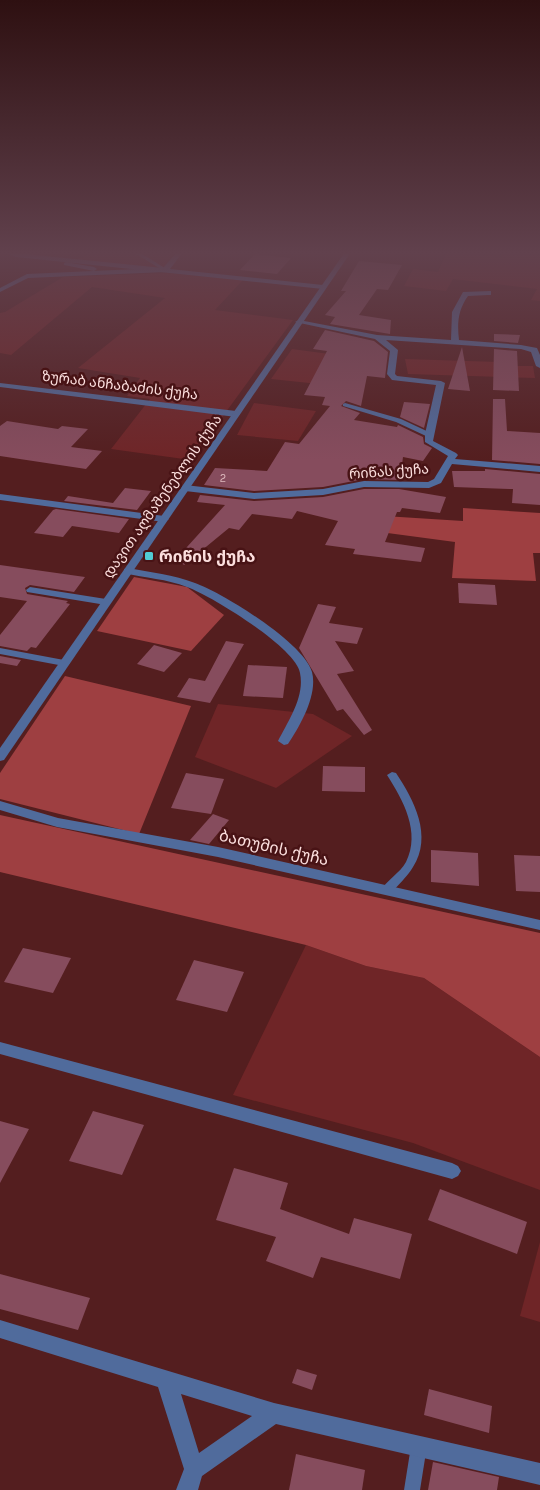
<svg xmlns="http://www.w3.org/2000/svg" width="540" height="1490" viewBox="0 0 540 1490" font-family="Karla,'Noto Sans Georgian',sans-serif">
  <rect width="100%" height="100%" fill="#541e1f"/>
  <!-- green -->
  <g fill="#6f2527">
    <path d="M94,252H167L173,254L165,266L159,268L75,260Z"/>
    <path d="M447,252L502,257L505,253L540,256V301L531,300L537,289L453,279L446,291L404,286L413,269L438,272Z"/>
    <path d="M167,273L243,280L215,310L293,320L191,460L111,449L150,399L127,396L140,378L78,368L165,298L92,287L11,355L0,353V313L5,312L63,277Z"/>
    <path d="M292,349L352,357L338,386L271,379Z"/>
    <path d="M405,359L499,362L501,366H533L535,378L408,374Z"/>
    <path d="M254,403L316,411L298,441L237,435Z"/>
    <path d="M218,704L313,714L352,736L276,788L195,757Z"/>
    <path d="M306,945L366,966L424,978L540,1057V1190L413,1143L233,1095Z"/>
    <path d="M540,1242V1322L520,1316Z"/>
  </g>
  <!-- forest -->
  <g fill="#9e3f41">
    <path d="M463,508L540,513V553H533L536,581L452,578L455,542L380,532L384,516L463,521Z"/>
    <path d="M134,577L187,587L224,615L191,651L97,631Z"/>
    <path d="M65,676L191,706L139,834L0,799V773Z"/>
    <path d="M0,815L540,933V1057L424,978L366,966L306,945L0,872Z"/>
  </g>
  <!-- building -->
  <g fill="#864c5d">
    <path d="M255,254L291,258L277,274L240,270Z"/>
    <path d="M359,261L402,265L388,290L377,289L359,315L391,320L390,334L330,324L335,317L325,315L346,291H341Z"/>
    <path d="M325,330L374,341L388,352L385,378L367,376L361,406L346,401L341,406L360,413L354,420L397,427L398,425L423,437L424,444L432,448L423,461L403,457L400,480L364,479L323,487L254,491L204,485L215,468L267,471L285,442L299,444L330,406L322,405L325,397L304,395L327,351L313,349Z"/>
    <path d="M494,334L520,335L518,343L494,341Z"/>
    <path d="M462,347L470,391L448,389Z"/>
    <path d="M494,349L517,351L519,391L493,390Z"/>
    <path d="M493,399H505L507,431L540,433V464L492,460Z"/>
    <path d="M404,402L430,404L424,428L400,417Z"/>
    <path d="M7,421L58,429L62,426L88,429L71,447L102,451L86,469L0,456V426Z"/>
    <path d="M485,469L540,474V505L512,503L513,489H509L454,487L452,471H485Z"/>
    <path d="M125,488L151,491L137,510L64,501L68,496L113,503Z"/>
    <path d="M364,489H399L446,497L440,513L402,508L400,512H397L385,542L425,548L421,562L353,554L355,549L325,545L338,521L297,511L292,519L252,514L239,530L229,528L184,565L177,558L225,505L197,502L200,495L254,501L323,497Z"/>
    <path d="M56,509L129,519L119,533L72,526L63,537L34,533L53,510Z"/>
    <path d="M0,565L85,577L74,592L30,585L25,588L27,594L68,601L66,603L70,604L36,648L31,647L27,651L0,646V635L27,601L0,597Z"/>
    <path d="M458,583L495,585L497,605L459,603Z"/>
    <path d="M318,604L336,607L329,623L363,628L357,644L335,641L354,671L337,674L372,730L364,735L343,709L337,711L299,648Z"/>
    <path d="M226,641L244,644L210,703L177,697L189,678L205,681Z"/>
    <path d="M154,645L182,653L164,672L137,664Z"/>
    <path d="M0,656L21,660L17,666L0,663Z"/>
    <path d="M248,665L287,667L283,698L243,696Z"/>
    <path d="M323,766L365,767V792L322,791Z"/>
    <path d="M186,773L224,779L211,814L171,808Z"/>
    <path d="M213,814L229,820L209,844L190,840Z"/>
    <path d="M431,850L478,853L479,886L431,882Z"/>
    <path d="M514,855L540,856V892L516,891Z"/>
    <path d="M23,948L71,958L53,993L4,982Z"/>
    <path d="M194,960L244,972L227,1012L176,1000Z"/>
    <path d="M93,1111L144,1125L122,1175L69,1161Z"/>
    <path d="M0,1121L29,1129L0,1183Z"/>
    <path d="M234,1168L288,1183L280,1209L349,1234L354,1218L412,1234L400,1279L321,1257L313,1278L266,1261L276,1237L216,1220Z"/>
    <path d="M440,1189L527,1222L517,1254L428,1220Z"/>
    <path d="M0,1274L90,1298L78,1330L0,1309Z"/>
    <path d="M297,1369L317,1375L312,1390L292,1383Z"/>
    <path d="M429,1389L492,1406L489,1433L424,1415Z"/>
    <path d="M296,1454L365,1470L362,1490H289Z"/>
    <path d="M433,1462L499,1477L497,1490H428Z"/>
  </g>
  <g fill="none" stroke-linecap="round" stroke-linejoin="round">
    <!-- service -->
    <g fill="#506b9c" fill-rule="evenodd">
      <path d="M5,252H12L19,255L16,257Z"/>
      <path d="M133,252H139L168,270L165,272L28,278L0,292V288L27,274L159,268Z"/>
      <path d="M66,262L94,267L97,269L94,271L64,265V263Z"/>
      <path d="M345,403L401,419L433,434L426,436L396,422L343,406V404Z"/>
      <path d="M30,587L106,599L110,602L106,605L27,592L26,590Z"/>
      <path d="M392,772L396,773C414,800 433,836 413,867C407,877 398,885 390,894H382L380,891C387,880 400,873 406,862C421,832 403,800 387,775Z"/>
      <path d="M419,1438L425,1440L427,1446L420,1490H404L411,1446L413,1440Z"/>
    </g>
    <!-- minor -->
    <g fill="#506b9c" fill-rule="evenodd">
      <path d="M177,252H183L170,269L323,285L327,287L323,289L16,257L13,255L16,253L163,268Z"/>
      <path d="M491,291V295H488L468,296C458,310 457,323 459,340L521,345L537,348L540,355V368L536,366L531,352L521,349L386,340L398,350L395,374L397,376L441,381L445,383L433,441L456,453L458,455L455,459L540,466V472L452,464L441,483L429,488L364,487L323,495L254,499L185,491L180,488L185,485L254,493L323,489L364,481L428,482L434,479L448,456L425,442V434L436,385L392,380L387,374L390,351L375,339L295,322L299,320L377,335L451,340L452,312L463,292Z"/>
      <path d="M0,383L236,411L240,414L236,417L0,387Z"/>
      <path d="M0,494L164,516L169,519L164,522L0,500Z"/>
      <path d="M128,568C150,572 174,575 195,583C223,593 304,643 312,672C318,695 300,726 288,744L284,745L278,741C288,721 305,697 300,673C296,648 212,596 187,587C167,579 145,578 124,573V569Z"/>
      <path d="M0,648L64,660L70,663L64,666L0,654Z"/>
      <path d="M0,801L58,818L218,847L540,920V930L218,857L57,827L0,810Z"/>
      <path d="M0,1042L452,1163L458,1166L461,1171L458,1176L452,1179L0,1054Z"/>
      <path d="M0,1320L274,1403L540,1463V1485L276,1424L202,1476L198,1490H176L184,1469L158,1387L0,1338ZM181,1394L252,1416L199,1453Z"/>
    </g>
    <!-- tertiary -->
    <path fill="#506b9c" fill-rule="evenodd" d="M345,252H351L4,760L0,761V748Z"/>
  </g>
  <!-- sky -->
  <linearGradient id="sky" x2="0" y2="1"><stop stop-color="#2e1011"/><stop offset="0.55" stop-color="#61414d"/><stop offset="1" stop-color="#61414d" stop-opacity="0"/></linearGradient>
  <rect width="540" height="460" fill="url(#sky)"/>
  <!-- markers -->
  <rect fill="#51ccd5" stroke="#481315" stroke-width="2" x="144" y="551" width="10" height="10" rx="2.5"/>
  <g text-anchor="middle" stroke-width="5" stroke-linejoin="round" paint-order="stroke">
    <!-- far-number labels -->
    <g font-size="11" fill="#debabe">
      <text x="223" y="482">2</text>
    </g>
    <!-- far-street labels -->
    <g font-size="14" fill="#fcdfde" stroke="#481315">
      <text transform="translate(120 385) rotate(7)" y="5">ზურაბ ანჩაბაძის ქუჩა</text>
      <text transform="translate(389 471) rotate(-4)" y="5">რიწას ქუჩა</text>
      <text transform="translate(162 496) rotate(-55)" y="5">დავით აღმაშენებლის ქუჩა</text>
    </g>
    <!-- poi labels -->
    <g font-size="16" font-weight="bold" fill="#fcdfde" stroke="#481315" text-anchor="start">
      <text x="159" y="562">რიწის ქუჩა</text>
    </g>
    <!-- street labels -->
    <g font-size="16" fill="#fcdfde" stroke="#481315">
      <text transform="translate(274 847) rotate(13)" y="6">ბათუმის ქუჩა</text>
    </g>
  </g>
</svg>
